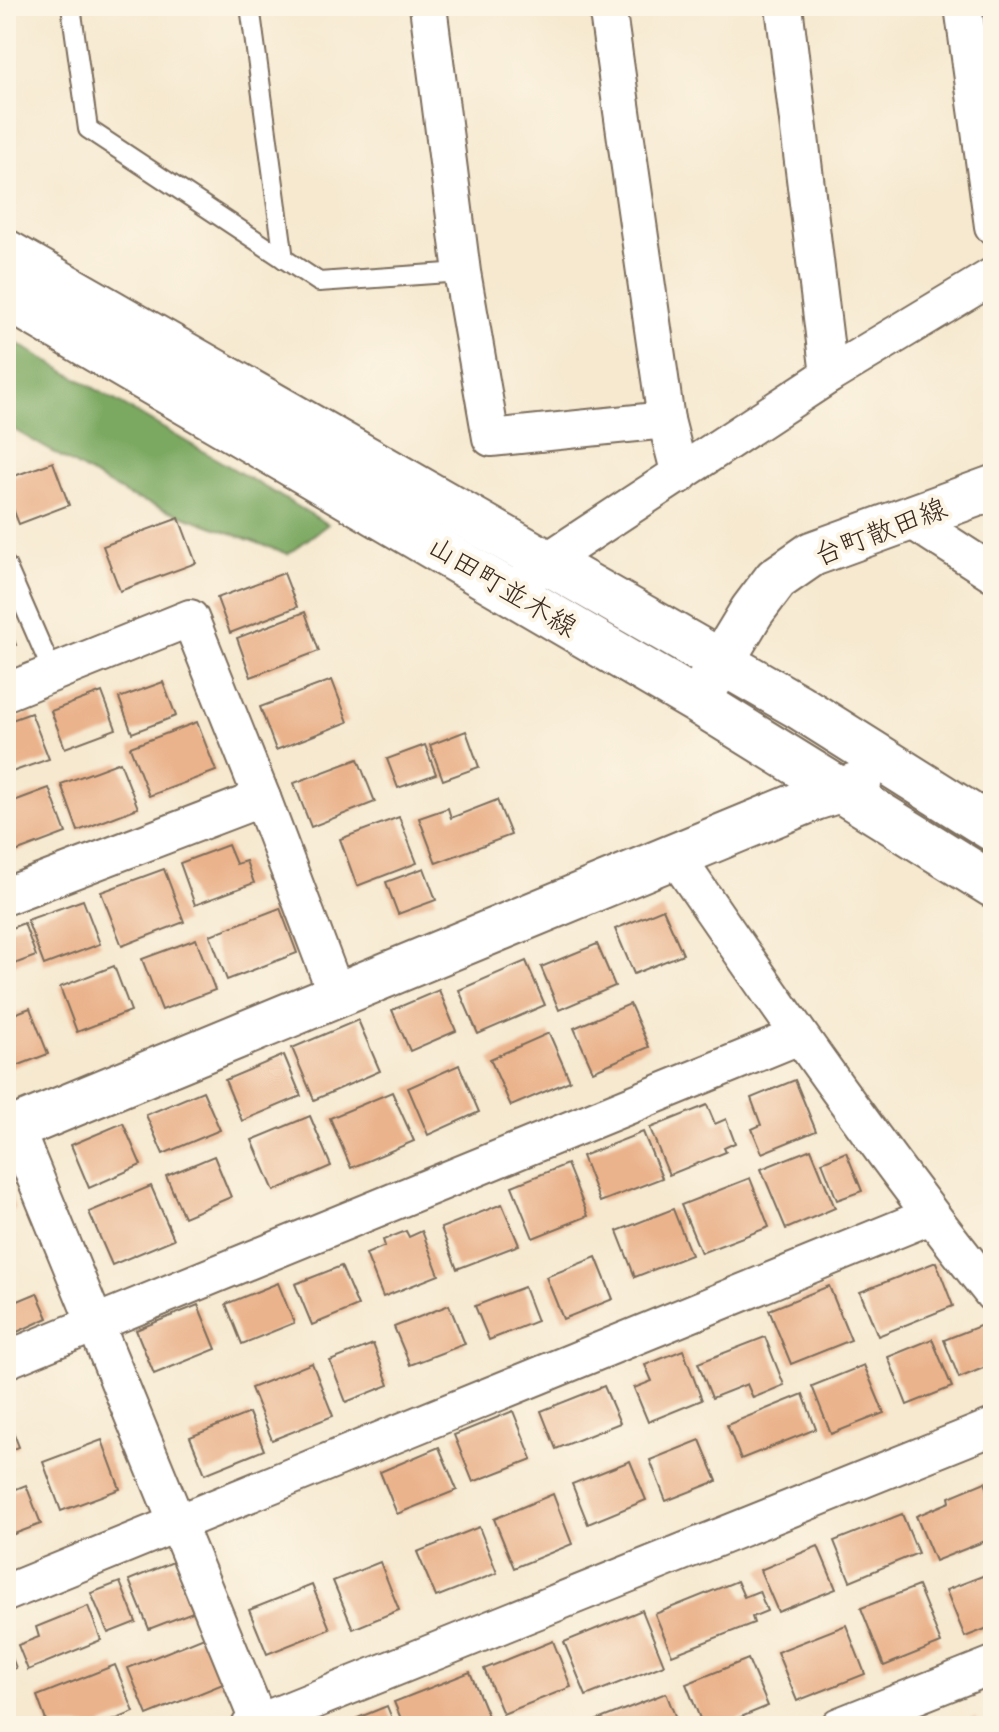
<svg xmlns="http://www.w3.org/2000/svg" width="999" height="1732" viewBox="0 0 999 1732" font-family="Itim,'Klee One',sans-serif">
  <rect width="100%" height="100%" fill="#fcf5e5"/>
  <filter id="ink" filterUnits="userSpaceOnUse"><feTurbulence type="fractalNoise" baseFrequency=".0125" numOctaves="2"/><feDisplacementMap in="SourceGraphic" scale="16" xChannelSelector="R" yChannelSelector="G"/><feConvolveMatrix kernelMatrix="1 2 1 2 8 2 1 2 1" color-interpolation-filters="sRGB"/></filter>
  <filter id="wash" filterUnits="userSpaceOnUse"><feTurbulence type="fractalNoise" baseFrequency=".006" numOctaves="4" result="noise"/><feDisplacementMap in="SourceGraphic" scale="32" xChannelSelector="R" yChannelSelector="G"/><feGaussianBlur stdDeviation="1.8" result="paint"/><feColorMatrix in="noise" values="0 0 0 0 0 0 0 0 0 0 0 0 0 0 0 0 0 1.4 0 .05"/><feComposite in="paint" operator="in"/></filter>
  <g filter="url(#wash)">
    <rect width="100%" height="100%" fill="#f6e9d0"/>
    <!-- forest -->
    <path fill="#7ba962" stroke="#5b6a40" stroke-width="2" d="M6,337L328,524L288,554L129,496L6,425Z"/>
    <g id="blocks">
      <!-- building -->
      <g fill="#eab38c">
        <path d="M53,462L69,505L19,524L6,491V479Z"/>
        <path d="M179,518L196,563L120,591L103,546Z"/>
        <path d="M284,573L297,607L230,633L217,598Z"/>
        <path d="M305,612L319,651L251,677L237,638Z"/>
        <path d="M6,618L16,645L6,649Z"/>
        <path d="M332,680L348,722L276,750L260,707Z"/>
        <path d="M163,682L176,716L132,733L119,698Z"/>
        <path d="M102,692L116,729L65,748L51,711Z"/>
        <path d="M31,713L49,759L6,774V722Z"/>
        <path d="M197,722L216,771L149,796L130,747Z"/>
        <path d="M466,731L479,767L443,780L430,745Z"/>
        <path d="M425,745L436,774L398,788L387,759Z"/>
        <path d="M358,759L375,802L311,827L294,783Z"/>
        <path d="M120,762L138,808L78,831L61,784Z"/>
        <path d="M49,788L66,833L13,853L6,835V804Z"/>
        <path d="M497,800L511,835L436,863L419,818L448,808L451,818Z"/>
        <path d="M399,817L417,863L357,886L340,839Z"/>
        <path d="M228,845L236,864L246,861L254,883L195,905L180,863Z"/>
        <path d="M424,868L436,900L398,914L386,882Z"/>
        <path d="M164,869L184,922L122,946L101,892Z"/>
        <path d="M83,900L100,944L44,965L27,920Z"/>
        <path d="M280,908L297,953L227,980L210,935Z"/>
        <path d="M663,909L683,954L634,974L615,929Z"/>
        <path d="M24,923L36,956L6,967V930Z"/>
        <path d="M196,939L215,990L162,1010L142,959Z"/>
        <path d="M597,944L615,986L559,1010L541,967Z"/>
        <path d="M526,961L545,1005L478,1034L459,990Z"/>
        <path d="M114,966L131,1011L77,1032L60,987Z"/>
        <path d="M439,990L456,1031L410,1051L392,1010Z"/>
        <path d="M630,1004L649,1047L593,1071L574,1028Z"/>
        <path d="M30,1008L48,1054L6,1070V1017Z"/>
        <path d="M358,1020L380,1071L314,1100L292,1048Z"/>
        <path d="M549,1033L570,1081L511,1106L490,1059Z"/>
        <path d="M284,1055L301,1096L242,1121L225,1080Z"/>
        <path d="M459,1065L479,1112L428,1135L408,1088Z"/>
        <path d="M795,1080L816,1131L762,1153L752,1129L761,1125L751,1098Z"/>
        <path d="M203,1091L220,1130L163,1154L146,1115Z"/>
        <path d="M392,1092L414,1141L351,1168L330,1118Z"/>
        <path d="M707,1105L715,1124L726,1119L735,1143L724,1148L726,1152L669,1175L650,1128Z"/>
        <path d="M310,1116L331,1166L274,1191L252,1140Z"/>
        <path d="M123,1123L141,1165L89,1188L71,1145Z"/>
        <path d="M643,1132L662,1178L600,1202L582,1156Z"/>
        <path d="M811,1149L835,1208L786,1229L761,1169Z"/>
        <path d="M846,1152L862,1191L837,1200L822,1162Z"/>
        <path d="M214,1156L231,1197L184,1217L166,1176Z"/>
        <path d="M567,1164L588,1216L533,1238L512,1186Z"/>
        <path d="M750,1178L769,1227L701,1253L681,1205Z"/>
        <path d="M151,1186L174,1239L112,1265L89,1212Z"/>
        <path d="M6,1187L15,1209L6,1213Z"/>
        <path d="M502,1204L519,1245L457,1269L441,1228Z"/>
        <path d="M673,1209L691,1255L635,1277L617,1231Z"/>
        <path d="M406,1231L409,1237L422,1231L439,1275L383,1297L366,1254L385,1246L383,1240Z"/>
        <path d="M596,1257L613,1299L563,1319L546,1277Z"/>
        <path d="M936,1262L953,1306L878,1336L860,1292Z"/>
        <path d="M341,1266L358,1306L312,1325L295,1284Z"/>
        <path d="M278,1283L294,1323L242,1344L226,1304Z"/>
        <path d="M829,1286L851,1340L791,1364L769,1310Z"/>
        <path d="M524,1287L537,1321L489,1340L475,1306Z"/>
        <path d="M37,1293L48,1318L6,1337V1306Z"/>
        <path d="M198,1305L216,1349L154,1374L136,1330Z"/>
        <path d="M449,1305L465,1344L410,1365L394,1327Z"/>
        <path d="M987,1323L993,1337V1364L959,1378L944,1340Z"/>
        <path d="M765,1337L784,1385L753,1398L747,1384L712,1398L698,1363Z"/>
        <path d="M932,1339L952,1387L907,1405L888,1357Z"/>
        <path d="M373,1344L389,1385L346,1402L330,1361Z"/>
        <path d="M683,1350L702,1400L648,1422L634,1388L652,1381L645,1365Z"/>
        <path d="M312,1363L333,1416L272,1440L251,1388Z"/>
        <path d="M864,1365L884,1413L831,1434L812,1386Z"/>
        <path d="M604,1386L620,1423L556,1449L541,1411Z"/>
        <path d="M803,1394L816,1429L741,1459L727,1425Z"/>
        <path d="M513,1411L532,1459L473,1482L454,1435Z"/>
        <path d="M6,1413L19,1447L6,1452Z"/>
        <path d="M249,1413L264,1450L205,1474L190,1437Z"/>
        <path d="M102,1440L120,1489L61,1511L43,1462Z"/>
        <path d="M700,1440L717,1481L666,1501L650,1460Z"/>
        <path d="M439,1447L457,1490L397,1514L380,1472Z"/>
        <path d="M630,1461L646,1500L588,1524L572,1484Z"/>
        <path d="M985,1482L993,1503V1538L935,1561L916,1516L950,1502L949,1497Z"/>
        <path d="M26,1485L41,1524L6,1537V1493Z"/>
        <path d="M553,1494L572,1544L514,1568L494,1519Z"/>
        <path d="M902,1514L918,1553L850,1581L834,1541Z"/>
        <path d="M479,1527L497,1573L436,1597L417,1552Z"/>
        <path d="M818,1546L836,1589L778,1612L760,1570Z"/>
        <path d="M173,1562L193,1612L149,1629L129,1580Z"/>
        <path d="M380,1562L399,1610L353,1629L333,1581Z"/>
        <path d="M993,1572V1626L965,1637L946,1590Z"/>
        <path d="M737,1581L744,1597L759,1591L767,1611L752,1617L754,1623L672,1655L655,1614Z"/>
        <path d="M120,1582L136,1622L108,1633L91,1593Z"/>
        <path d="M312,1585L330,1629L267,1654L249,1610Z"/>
        <path d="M918,1586L941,1643L884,1666L861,1608Z"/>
        <path d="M88,1606L101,1640L28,1670L18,1645L39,1637L36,1627Z"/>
        <path d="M642,1610L664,1665L586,1696L564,1642Z"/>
        <path d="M846,1625L865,1674L797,1701L777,1652Z"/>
        <path d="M204,1637L223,1684L147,1715L128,1668Z"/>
        <path d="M553,1641L571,1687L503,1714L484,1669Z"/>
        <path d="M6,1643L16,1668L6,1672Z"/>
        <path d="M748,1659L768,1706L719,1726H703L686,1684Z"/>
        <path d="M115,1665L134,1712L100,1726H48L37,1696Z"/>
        <path d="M470,1672L492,1726H404L394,1702Z"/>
        <path d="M666,1693L679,1726H598L595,1721Z"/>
        <path d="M387,1706L395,1726H338Z"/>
        <path d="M976,1717L980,1726H953Z"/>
      </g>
    </g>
  </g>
  <g filter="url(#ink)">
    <use href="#blocks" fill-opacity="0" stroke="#7c6d5c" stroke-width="2"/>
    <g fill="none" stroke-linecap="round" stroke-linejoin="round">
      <!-- service casing -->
      <g stroke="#7c6d5c" stroke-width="22">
        <g id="service">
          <path d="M71,6L88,129L319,282L462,272"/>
          <path d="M250,6L284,259"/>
          <path d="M6,565L53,673"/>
        </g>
      </g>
      <!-- minor casing -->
      <g stroke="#7c6d5c" stroke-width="40">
        <g id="minor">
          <path d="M428,6L462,272L491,438L666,420"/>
          <path d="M607,6L666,420L680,475"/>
          <path d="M784,6L829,375"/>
          <path d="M963,6L993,226"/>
          <path d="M911,520L993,573"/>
          <path d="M528,578L547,561L829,375L993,276"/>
          <path d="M6,692L190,618L262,798L337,996"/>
          <path d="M676,857C778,1006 880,1153 993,1294"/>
          <path d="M6,896L262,798"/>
          <path d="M15,1128L259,1723"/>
          <path d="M6,1360L799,1036"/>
          <path d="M6,1593L930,1216"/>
          <path d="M250,1726L993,1427"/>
          <path d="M839,1726L993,1665"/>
        </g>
      </g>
      <!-- tertiary casing -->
      <g stroke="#7c6d5c" stroke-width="48">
        <g id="tertiary">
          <path d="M6,252L798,706L993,829"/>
          <path d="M6,297L697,701L993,885"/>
          <path d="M706,687L752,611L776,579L812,554L993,488"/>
          <path d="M6,1132L815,798L859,784"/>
          <path d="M259,1723L260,1726"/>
        </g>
      </g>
      <!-- service -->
      <use href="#service" stroke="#fff" stroke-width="18"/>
      <!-- minor -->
      <use href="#minor" stroke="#fff" stroke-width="36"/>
      <!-- tertiary -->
      <use href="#tertiary" stroke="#fff" stroke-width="44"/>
    </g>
  </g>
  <g text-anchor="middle" stroke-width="8" stroke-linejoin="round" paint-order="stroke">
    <!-- street labels -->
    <g font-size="28" fill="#3b2a1e" stroke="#fcf5e5">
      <text transform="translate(880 531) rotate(-21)" y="10">台町散田線</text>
      <text transform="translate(503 586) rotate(31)" y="10">山田町並木線</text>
    </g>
  </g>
  <!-- margin -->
  <rect width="999" height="1732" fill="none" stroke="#fcf5e5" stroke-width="32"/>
</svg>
